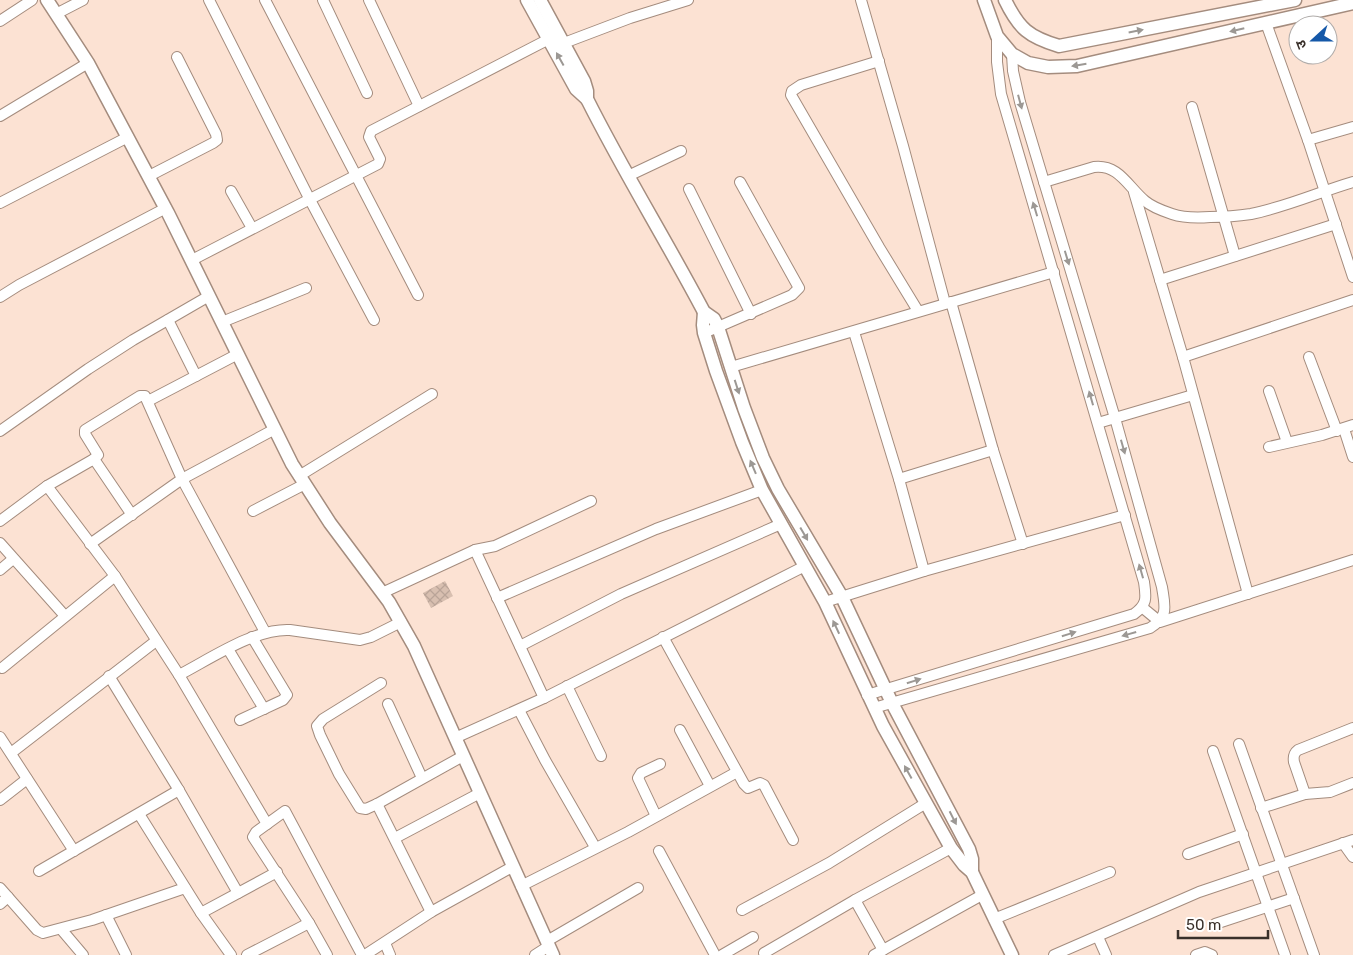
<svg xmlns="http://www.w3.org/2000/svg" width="1353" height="955" viewBox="0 0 1353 955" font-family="Rubik,'Noto Sans Devanagari',sans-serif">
  <defs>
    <pattern id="building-cross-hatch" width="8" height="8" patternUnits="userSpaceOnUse" patternTransform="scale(1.25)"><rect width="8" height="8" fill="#d8bfb0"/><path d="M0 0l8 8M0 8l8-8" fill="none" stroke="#baa498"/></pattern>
  </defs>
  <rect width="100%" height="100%" fill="#fce2d3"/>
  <!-- building -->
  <path fill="url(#building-cross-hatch)" d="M445,581L453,596L431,608L423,593Z"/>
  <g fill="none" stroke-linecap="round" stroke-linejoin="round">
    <!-- minor casing -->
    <g stroke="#a48c7e" stroke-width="12">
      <g id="minor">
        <path d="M209,0L309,198L374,320"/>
        <path d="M265,0L418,295"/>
        <path d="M323,0L367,93"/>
        <path d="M369,0L419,106"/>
        <path d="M861,0L903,146L945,303"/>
        <path d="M56,14L83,0"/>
        <path d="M0,21L32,0"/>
        <path d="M1266,23L1308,140L1353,277"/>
        <path d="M564,43L630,18L688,0"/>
        <path d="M879,61L801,85L792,91L791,95L879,247L918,311"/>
        <path d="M1192,107L1235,256"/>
        <path d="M0,116L88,63"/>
        <path d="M1308,140L1353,127"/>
        <path d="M149,176L213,143L217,140L216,134L177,57"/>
        <path d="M628,176L681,151"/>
        <path d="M1044,182L1094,167C1119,164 1128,187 1145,201C1152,207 1163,211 1172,214C1184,218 1197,218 1210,217C1223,217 1238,216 1251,214C1286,207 1319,192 1353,182"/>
        <path d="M689,189L751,314"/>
        <path d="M231,191L252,228"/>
        <path d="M1134,192L1183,357L1248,594"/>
        <path d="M0,203L128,137"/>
        <path d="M192,260L378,164L380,159L369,137L371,131L549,39"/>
        <path d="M1160,280L1336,224"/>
        <path d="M0,297L19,285L166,208"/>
        <path d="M951,302L993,450L1023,544"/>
        <path d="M168,320L196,376"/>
        <path d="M222,322L306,288"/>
        <path d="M854,332L899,479L924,571"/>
        <path d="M704,333L792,295L799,288L740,182"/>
        <path d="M1183,357L1353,300"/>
        <path d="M1309,357L1337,431"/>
        <path d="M731,367L1054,272"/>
        <path d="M1269,391L1287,442"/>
        <path d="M148,401L238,354"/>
        <path d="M1098,423L1193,395"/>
        <path d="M1344,429L1353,457"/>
        <path d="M0,431L88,369L133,340L209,296"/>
        <path d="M1269,447L1322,435L1353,425"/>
        <path d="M94,459L98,455L85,434V430L140,396H145L182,479L265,632"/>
        <path d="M299,476L432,394"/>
        <path d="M899,479L993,450"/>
        <path d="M47,486L115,576L179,675L267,824"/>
        <path d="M253,511L305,484"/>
        <path d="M0,521L47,486L94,459L132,515"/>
        <path d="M0,543L65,616"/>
        <path d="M90,544L182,479L275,429"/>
        <path d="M475,550L544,698"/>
        <path d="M0,570L13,559"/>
        <path d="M382,593L475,550L495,546L591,501"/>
        <path d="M497,598L656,529L762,490"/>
        <path d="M825,602L924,571L1125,515"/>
        <path d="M1143,608L1160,622L1353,560"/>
        <path d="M663,637L744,784L748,788L760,783L764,785L793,840"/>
        <path d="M520,646L621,594L781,524"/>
        <path d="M228,649L264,709"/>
        <path d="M2,668L115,576"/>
        <path d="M179,675C210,659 255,628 290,630L360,640L371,637L401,622"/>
        <path d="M109,676L177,787L238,893"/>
        <path d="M381,683L323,719L317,726L320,735L339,774L360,808L366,809L377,804L463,756"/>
        <path d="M567,686L601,756"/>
        <path d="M867,695L1134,614C1148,604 1146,597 1144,582L1001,94L997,62V36"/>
        <path d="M388,704L422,778"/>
        <path d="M874,708L1150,628C1169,616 1165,607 1162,587L1115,418L1020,102L1013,71L1012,54"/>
        <path d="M519,710L545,760L595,847"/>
        <path d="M240,720L283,700L287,695L252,637"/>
        <path d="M680,730L710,786"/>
        <path d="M0,737L74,851"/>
        <path d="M455,738L544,698L805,566"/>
        <path d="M1239,744L1314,955"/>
        <path d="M1213,751L1285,955"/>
        <path d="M11,753L156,641"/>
        <path d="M1305,794L1294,762C1293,756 1294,753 1298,750L1353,728"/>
        <path d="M0,800L27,779"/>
        <path d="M377,804L431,912"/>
        <path d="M1261,808L1305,794L1330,792L1353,783"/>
        <path d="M139,814L201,913L231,955"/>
        <path d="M656,816L638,778L641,773L660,764"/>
        <path d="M395,838L480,793"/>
        <path d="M1343,843L1353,857"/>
        <path d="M659,851L715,955"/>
        <path d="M1188,854L1243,834"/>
        <path d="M39,871L179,790"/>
        <path d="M521,886L628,832L737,772"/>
        <path d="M0,888L37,930L43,933L92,920L185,888"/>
        <path d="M855,900L883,950"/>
        <path d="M0,904L8,897"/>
        <path d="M742,910L829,863L926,803"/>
        <path d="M201,913L277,872"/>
        <path d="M106,915L126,955"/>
        <path d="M994,919L1110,872"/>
        <path d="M1215,924L1294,898"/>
        <path d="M61,929L83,955"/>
        <path d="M1098,937L1106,955"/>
        <path d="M547,941L638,888"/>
        <path d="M385,943L390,955"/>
        <path d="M764,953L855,900L951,848"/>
        <path d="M247,955L309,923"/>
        <path d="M327,955L309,923L253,837L256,832L285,811L362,955"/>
        <path d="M365,955L431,912L512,867"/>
        <path d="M535,955L549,946"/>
        <path d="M722,955L753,937"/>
        <path d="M874,955L982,895"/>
        <path d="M1054,955L1199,892L1353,840"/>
        <path d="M1196,955L1205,952L1212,955"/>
      </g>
    </g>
    <!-- tertiary casing -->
    <g stroke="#a48c7e" stroke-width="15">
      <g id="tertiary">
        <path d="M47,0L88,63L168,213L292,464L330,523L389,602L414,646L553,955"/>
        <path d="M527,0L576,89L587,99"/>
        <path d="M540,0L584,81L587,91V99C623,171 666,240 704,312L714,319L718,327L744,408L763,458L778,489L842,597L892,703L969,849L972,859V872"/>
        <path d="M984,0L997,36L1012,54L1028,63L1048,67L1077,66L1353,3"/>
        <path d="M1005,0C1019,29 1029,37 1059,46L1295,0"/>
        <path d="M704,312L703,325L704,333L716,371L742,442L762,490L825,602L883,726L951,848L964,865L972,872L1012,955"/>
      </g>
    </g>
    <!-- minor -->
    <use href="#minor" stroke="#fff" stroke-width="10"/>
    <!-- tertiary -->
    <use href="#tertiary" stroke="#fff" stroke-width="12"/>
  </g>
  <!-- one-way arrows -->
  <defs><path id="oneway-solid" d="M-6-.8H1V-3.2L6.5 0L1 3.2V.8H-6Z" transform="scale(1.25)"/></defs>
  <g fill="#9c9894">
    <use href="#oneway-solid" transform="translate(1237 30) rotate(167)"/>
    <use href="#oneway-solid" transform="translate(1136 31) rotate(-11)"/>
    <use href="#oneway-solid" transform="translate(560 59) rotate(-119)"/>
    <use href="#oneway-solid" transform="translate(1079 65) rotate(171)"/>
    <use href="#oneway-solid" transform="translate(1020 102) rotate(75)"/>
    <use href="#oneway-solid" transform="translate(1035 209) rotate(-107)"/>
    <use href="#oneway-solid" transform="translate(1067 258) rotate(73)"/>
    <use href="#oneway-solid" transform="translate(737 387) rotate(72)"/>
    <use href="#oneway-solid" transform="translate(1091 398) rotate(-106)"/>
    <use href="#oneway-solid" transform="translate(1123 447) rotate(74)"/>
    <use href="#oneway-solid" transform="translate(753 467) rotate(-113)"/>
    <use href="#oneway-solid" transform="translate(804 534) rotate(60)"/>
    <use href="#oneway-solid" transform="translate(1141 571) rotate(-106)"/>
    <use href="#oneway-solid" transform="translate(836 627) rotate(-115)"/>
    <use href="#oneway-solid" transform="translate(1069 634) rotate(-17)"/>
    <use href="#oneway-solid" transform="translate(1129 634) rotate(164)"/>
    <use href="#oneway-solid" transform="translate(914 681) rotate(-17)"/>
    <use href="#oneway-solid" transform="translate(908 772) rotate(-119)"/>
    <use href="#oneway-solid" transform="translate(953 818) rotate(63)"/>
  </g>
  <!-- north arrow -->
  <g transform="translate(1313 40) rotate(249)"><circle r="24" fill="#ffffff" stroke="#b0acaa"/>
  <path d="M0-4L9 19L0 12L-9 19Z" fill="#1558a8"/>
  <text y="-8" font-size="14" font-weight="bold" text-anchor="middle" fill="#39302a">उ</text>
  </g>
  <!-- scale -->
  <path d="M1178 930v8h90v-8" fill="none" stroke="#39302a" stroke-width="2.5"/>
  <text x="1186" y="930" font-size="15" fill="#39302a" stroke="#ffffff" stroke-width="4" paint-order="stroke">50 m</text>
</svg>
